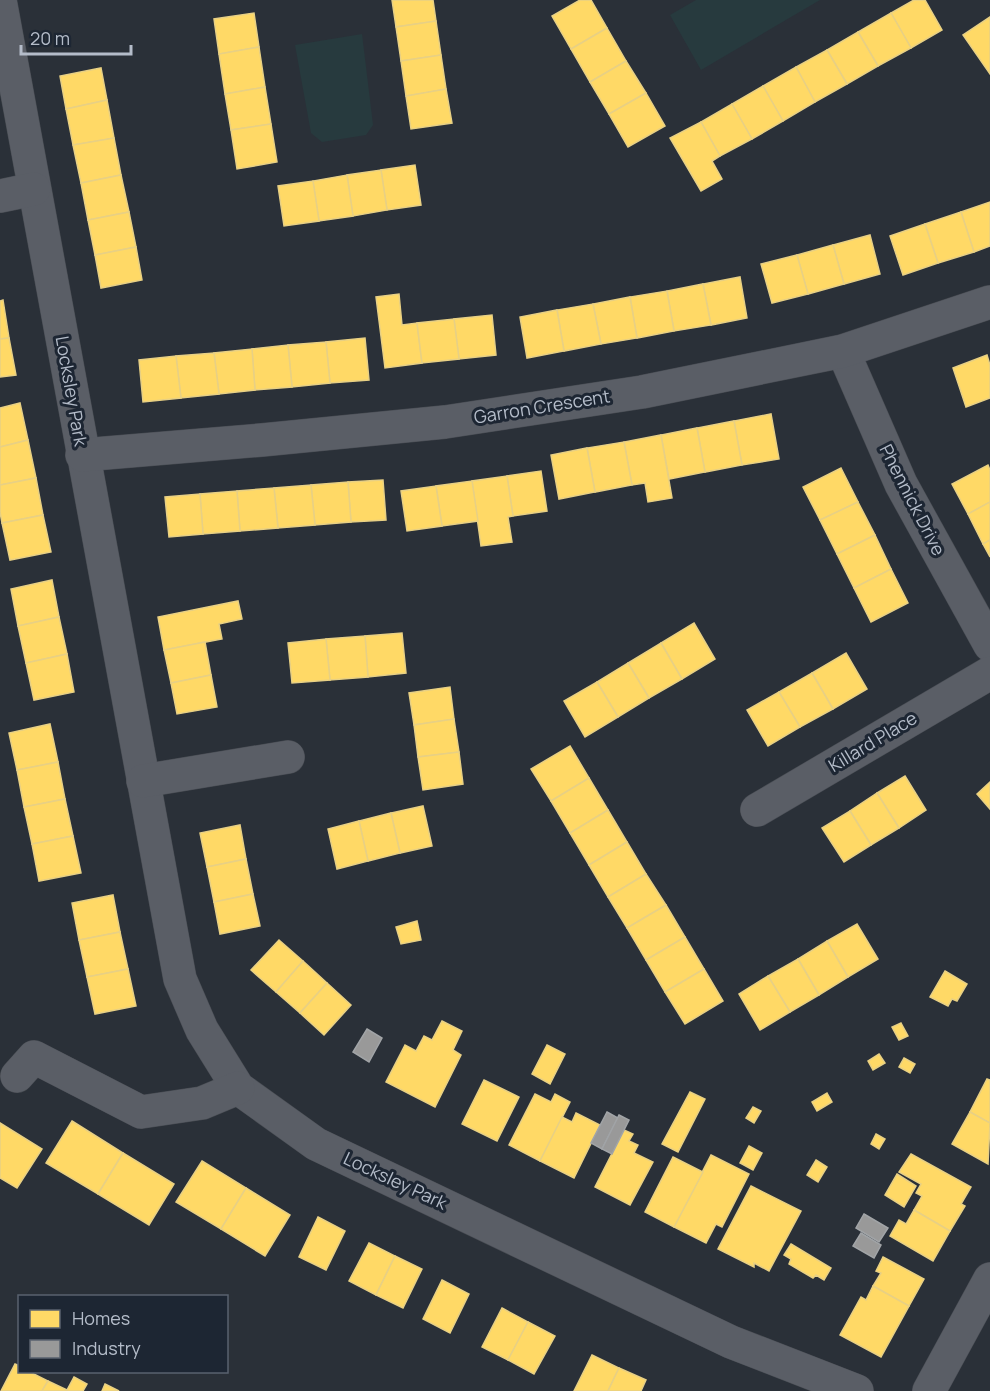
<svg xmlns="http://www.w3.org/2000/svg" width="990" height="1391" viewBox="0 0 990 1391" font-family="Manrope,sans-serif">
  <rect width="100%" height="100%" fill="#2a3038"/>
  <!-- green -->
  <g fill="#273a3e">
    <path d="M696,0H820L701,70L670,15Z"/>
    <path d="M362,34L373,125L366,135L322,142L311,133L295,45Z"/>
  </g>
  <!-- homes -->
  <g fill="#ffd966" stroke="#e8d084" stroke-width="1.5">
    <path d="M392,0H433L436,21L396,27Z"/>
    <path d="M580,0H591L607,28L571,49L552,16Z"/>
    <path d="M914,0H925L942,30L911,48L891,13Z"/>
    <path d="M254,13L259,47L219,54L214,19Z"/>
    <path d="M891,13L911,48L878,66L858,32Z"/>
    <path d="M990,17V74L963,35Z"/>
    <path d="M436,21L441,55L401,61L396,27Z"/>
    <path d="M607,28L626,61L590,82L571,49Z"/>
    <path d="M858,32L878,66L847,84L827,50Z"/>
    <path d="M259,47L265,87L225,94L219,54Z"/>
    <path d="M827,50L847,84L815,102L796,67Z"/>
    <path d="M441,55L446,89L406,96L401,61Z"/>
    <path d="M626,61L646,93L609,114L590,82Z"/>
    <path d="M796,67L815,102L783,121L763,86Z"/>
    <path d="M101,68L107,100L66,109L60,76Z"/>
    <path d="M763,86L783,121L752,139L732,104Z"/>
    <path d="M265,87L271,124L231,130L225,94Z"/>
    <path d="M446,89L452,123L411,129L406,96Z"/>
    <path d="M646,93L665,126L628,147L609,114Z"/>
    <path d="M107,100L114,138L73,145L66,109Z"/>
    <path d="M732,104L752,139L720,156L701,122Z"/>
    <path d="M701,122L720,156L712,161L722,179L701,191L670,138Z"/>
    <path d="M271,124L277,162L237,169L231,130Z"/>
    <path d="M114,138L121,175L81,183L73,145Z"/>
    <path d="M415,165L421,205L387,210L381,170Z"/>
    <path d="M381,170L387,210L353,216L347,175Z"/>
    <path d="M121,175L129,212L88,220L81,183Z"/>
    <path d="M347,175L353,216L319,221L313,181Z"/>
    <path d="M313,181L319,221L284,226L278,186Z"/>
    <path d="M990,202V246L974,252L961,212Z"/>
    <path d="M129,212L136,247L95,255L88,220Z"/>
    <path d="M961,212L974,252L938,263L925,224Z"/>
    <path d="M925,224L938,263L903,275L890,236Z"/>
    <path d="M870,235L880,274L844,284L833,245Z"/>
    <path d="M833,245L844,284L808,294L797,255Z"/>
    <path d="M136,247L142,280L101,288L95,255Z"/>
    <path d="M797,255L808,294L772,303L761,264Z"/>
    <path d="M740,277L747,318L711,325L703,284Z"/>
    <path d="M703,284L711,325L674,331L667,291Z"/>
    <path d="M667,291L674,331L637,338L630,297Z"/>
    <path d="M399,294L402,325L417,323L422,363L385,368L376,297Z"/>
    <path d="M630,297L637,338L601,344L593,304Z"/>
    <path d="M3,300L9,338L0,339V301Z"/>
    <path d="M593,304L601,344L564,351L557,310Z"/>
    <path d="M557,310L564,351L527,358L520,317Z"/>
    <path d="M492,315L496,355L459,359L454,319Z"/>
    <path d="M454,319L459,359L422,363L417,323Z"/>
    <path d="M9,338L16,375L0,377V339Z"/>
    <path d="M365,338L369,380L330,383L326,342Z"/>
    <path d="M326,342L330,383L292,387L288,345Z"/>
    <path d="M288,345L292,387L255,390L252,349Z"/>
    <path d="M252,349L255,390L219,394L214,353Z"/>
    <path d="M214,353L219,394L181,398L176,356Z"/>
    <path d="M987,355L990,365V398L966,407L953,368Z"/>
    <path d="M176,356L181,398L143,402L139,360Z"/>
    <path d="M20,403L28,440L0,447V408Z"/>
    <path d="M771,414L779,459L742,465L734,421Z"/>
    <path d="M734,421L742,465L705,472L697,428Z"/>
    <path d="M697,428L705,472L669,479L661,435Z"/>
    <path d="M661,435L672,498L648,502L645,483L632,485L624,442Z"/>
    <path d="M28,440L36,478L0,485V447Z"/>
    <path d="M624,442L632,485L595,492L587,448Z"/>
    <path d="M587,448L595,492L559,499L551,455Z"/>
    <path d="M988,465L990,470V502L968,514L952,484Z"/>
    <path d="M841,468L858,502L820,520L803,487Z"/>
    <path d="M541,471L547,511L513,516L507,476Z"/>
    <path d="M507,476L513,516L508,517L512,542L481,546L472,481Z"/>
    <path d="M36,478L43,515L2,523L0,512V485Z"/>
    <path d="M383,480L386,520L351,522L348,482Z"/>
    <path d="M472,481L478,521L442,526L436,486Z"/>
    <path d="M348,482L351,522L315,525L311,485Z"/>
    <path d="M311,485L315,525L278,528L274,488Z"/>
    <path d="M436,486L442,526L407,531L401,491Z"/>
    <path d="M274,488L278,528L240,531L237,491Z"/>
    <path d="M237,491L240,531L203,534L200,494Z"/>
    <path d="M200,494L203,534L169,537L165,497Z"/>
    <path d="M858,502L875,535L837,554L820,520Z"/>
    <path d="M990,502V540L983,544L968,514Z"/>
    <path d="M43,515L51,552L10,560L2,523Z"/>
    <path d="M875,535L891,569L854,588L837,554Z"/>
    <path d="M990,540V557L983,544Z"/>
    <path d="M891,569L908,603L871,622L854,588Z"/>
    <path d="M52,580L59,617L18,626L11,589Z"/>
    <path d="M238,601L242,619L219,624L222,639L164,650L158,617Z"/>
    <path d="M59,617L67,654L26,663L18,626Z"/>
    <path d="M694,623L715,659L682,679L661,643Z"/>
    <path d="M402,633L406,673L368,677L365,636Z"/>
    <path d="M365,636L368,677L330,680L326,639Z"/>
    <path d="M326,639L330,680L292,683L288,643Z"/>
    <path d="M205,642L211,675L171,683L164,650Z"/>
    <path d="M661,643L682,679L649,698L628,663Z"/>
    <path d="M846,653L867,689L833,709L812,673Z"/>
    <path d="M67,654L74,692L34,700L26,663Z"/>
    <path d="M628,663L649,698L618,717L597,682Z"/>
    <path d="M812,673L833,709L800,727L779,692Z"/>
    <path d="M211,675L217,707L177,714L171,683Z"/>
    <path d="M597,682L618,717L585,737L564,701Z"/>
    <path d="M450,687L454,719L414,725L409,693Z"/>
    <path d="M779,692L800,727L768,746L747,710Z"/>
    <path d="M454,719L459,752L418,757L414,725Z"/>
    <path d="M50,724L58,762L17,770L9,733Z"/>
    <path d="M570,746L589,778L551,801L531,769Z"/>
    <path d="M459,752L463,784L423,790L418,757Z"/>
    <path d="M58,762L65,799L24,807L17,770Z"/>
    <path d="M905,776L926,810L899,828L877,793Z"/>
    <path d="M589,778L608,810L570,833L551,801Z"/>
    <path d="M990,782V809L977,794Z"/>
    <path d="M877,793L899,828L871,845L850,811Z"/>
    <path d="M65,799L73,836L32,844L24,807Z"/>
    <path d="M423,806L432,846L400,853L391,813Z"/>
    <path d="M608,810L627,842L589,865L570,833Z"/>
    <path d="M850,811L871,845L844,862L822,828Z"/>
    <path d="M391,813L400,853L368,861L359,821Z"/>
    <path d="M359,821L368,861L337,869L328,829Z"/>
    <path d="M240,825L246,859L207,867L200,833Z"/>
    <path d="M73,836L81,873L39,881L32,844Z"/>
    <path d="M627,842L646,874L608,897L589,865Z"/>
    <path d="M246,859L253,894L214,902L207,867Z"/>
    <path d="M646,874L666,905L627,928L608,897Z"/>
    <path d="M253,894L260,926L220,934L214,902Z"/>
    <path d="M113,895L120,932L79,940L72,903Z"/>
    <path d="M666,905L685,937L646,960L627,928Z"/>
    <path d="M417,921L421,940L401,944L396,927Z"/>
    <path d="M857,924L878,959L848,977L827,941Z"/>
    <path d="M120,932L128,969L87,977L79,940Z"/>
    <path d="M685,937L704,969L665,992L646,960Z"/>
    <path d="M279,940L303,961L276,992L251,970Z"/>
    <path d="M827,941L848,977L819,995L798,959Z"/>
    <path d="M798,959L819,995L790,1012L768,976Z"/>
    <path d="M303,961L327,983L300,1013L276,992Z"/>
    <path d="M128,969L136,1006L95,1014L87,977Z"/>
    <path d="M704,969L723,1001L685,1024L665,992Z"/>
    <path d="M945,971L967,984L957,1001L952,999L948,1006L930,997Z"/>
    <path d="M768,976L790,1012L760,1030L739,994Z"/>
    <path d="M327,983L351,1005L324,1035L300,1013Z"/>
    <path d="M442,1021L462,1031L453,1050L461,1055L435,1107L386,1082L405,1045L416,1051L424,1036L432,1040Z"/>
    <path d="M901,1023L908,1036L899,1040L892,1027Z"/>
    <path d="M547,1045L565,1054L550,1084L532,1074Z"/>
    <path d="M879,1054L885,1063L873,1070L868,1061Z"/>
    <path d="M904,1058L915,1064L910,1073L899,1067Z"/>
    <path d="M987,1079L990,1080V1123L970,1112Z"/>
    <path d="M484,1080L519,1097L497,1141L462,1124Z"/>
    <path d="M690,1092L705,1099L678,1152L662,1144Z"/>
    <path d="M827,1093L832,1102L817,1111L812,1102Z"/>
    <path d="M535,1094L551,1102L555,1094L570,1102L540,1161L509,1145Z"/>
    <path d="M753,1107L761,1111L754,1123L746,1118Z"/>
    <path d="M970,1112L990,1123L988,1164L952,1144Z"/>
    <path d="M576,1113L600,1125L574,1178L540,1161L562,1117L572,1122Z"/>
    <path d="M72,1121L123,1153L98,1194L46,1163Z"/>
    <path d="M0,1123L42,1149L17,1188L0,1178Z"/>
    <path d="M624,1130L633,1134L629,1141L638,1145L634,1153L653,1162L630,1205L595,1187Z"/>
    <path d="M876,1134L885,1139L879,1149L871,1144Z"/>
    <path d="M749,1146L762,1153L753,1170L740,1163Z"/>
    <path d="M123,1153L174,1184L149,1225L98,1194Z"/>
    <path d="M911,1154L971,1187L961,1204L965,1206L950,1231L914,1210L922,1196L916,1193L921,1184L899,1172Z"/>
    <path d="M711,1155L749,1174L722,1227L716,1224L706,1243L674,1227Z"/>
    <path d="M673,1157L703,1172L674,1227L645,1212Z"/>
    <path d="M816,1160L827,1167L818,1182L807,1175Z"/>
    <path d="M202,1161L246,1188L221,1229L176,1202Z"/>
    <path d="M897,1174L916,1186L904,1207L885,1195Z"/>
    <path d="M751,1186L801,1211L769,1271L754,1263V1267L718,1249Z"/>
    <path d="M246,1188L290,1215L265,1256L221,1229Z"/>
    <path d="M914,1210L950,1231L933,1261L890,1236L899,1220L906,1224Z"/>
    <path d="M318,1217L345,1231L326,1270L299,1257Z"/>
    <path d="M369,1243L395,1256L376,1295L349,1281Z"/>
    <path d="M791,1244L831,1268L824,1280L816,1275L813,1278L789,1264L791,1259L784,1255Z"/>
    <path d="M395,1256L422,1269L403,1308L376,1295Z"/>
    <path d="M883,1257L924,1279L909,1306L873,1286L881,1273L876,1271Z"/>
    <path d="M442,1280L469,1294L450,1333L423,1319Z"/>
    <path d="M873,1286L909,1306L881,1357L840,1335L861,1297L866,1300Z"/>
    <path d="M502,1308L528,1322L508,1360L482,1347Z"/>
    <path d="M528,1322L555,1336L534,1374L508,1360Z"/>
    <path d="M592,1355L619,1368L608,1391H574Z"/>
    <path d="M15,1364L20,1366V1372H30L48,1381L42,1391H1Z"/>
    <path d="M619,1368L646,1380L641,1391H608Z"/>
    <path d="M74,1377L87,1384L83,1391H42L48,1381L67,1390Z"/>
    <path d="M105,1384L119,1391H102Z"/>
  </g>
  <!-- industry -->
  <g fill="#999" stroke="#a1a4a7" stroke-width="1.5">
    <path d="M367,1029L382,1038L369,1062L353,1052Z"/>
    <path d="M607,1112L618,1118L602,1149L591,1143Z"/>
    <path d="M619,1115L629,1120L612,1154L602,1149Z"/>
    <path d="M864,1214L888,1228L879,1242L856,1228Z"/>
    <path d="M861,1233L881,1245L874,1258L853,1246Z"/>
  </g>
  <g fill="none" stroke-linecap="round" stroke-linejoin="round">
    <!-- minor casing -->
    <g stroke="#484c53" stroke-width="34">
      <g id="minor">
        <path d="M0,0L180,979L202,1030L238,1088L316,1144L731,1342L857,1391"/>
        <path d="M0,196L34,189"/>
        <path d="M843,351L901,484L990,645"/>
        <path d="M82,455L262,440L445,422L642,392L843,351L990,302"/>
        <path d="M143,781L288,757"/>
        <path d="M757,810L990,673"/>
        <path d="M17,1076L34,1057L141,1112L202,1103L238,1088"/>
        <path d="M929,1391L990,1279"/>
      </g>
    </g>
    <!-- minor -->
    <use href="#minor" stroke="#5a5e66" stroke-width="33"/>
  </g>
  <g text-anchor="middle" stroke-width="6" stroke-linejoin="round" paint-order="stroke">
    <!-- street labels -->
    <g font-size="18" fill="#b4bcc9" stroke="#1d2633">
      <text transform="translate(71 391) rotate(80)" y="6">Locksley Park</text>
      <text transform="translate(542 407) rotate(-9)" y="6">Garron Crescent</text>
      <text transform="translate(912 500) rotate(63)" y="6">Phennick Drive</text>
      <text transform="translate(873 742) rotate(-31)" y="6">Killard Place</text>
      <text transform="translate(395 1181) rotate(25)" y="6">Locksley Park</text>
    </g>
  </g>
  <!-- legend -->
  <rect x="18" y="1295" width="210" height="78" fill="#1d2633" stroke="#59626f" stroke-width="1.5"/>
  <rect x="30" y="1310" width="30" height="18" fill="#ffd966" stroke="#59626f" stroke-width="1.5"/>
  <text x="72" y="1325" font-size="18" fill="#b4bcc9">Homes</text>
  <rect x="30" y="1340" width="30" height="18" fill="#999999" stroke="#59626f" stroke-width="1.5"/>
  <text x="72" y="1355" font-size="18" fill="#b4bcc9">Industry</text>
  <!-- scale -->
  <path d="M21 45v9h110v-9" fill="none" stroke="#b4bcc9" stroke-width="3"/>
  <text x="30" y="45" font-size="18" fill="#b4bcc9" stroke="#1d2633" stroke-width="4.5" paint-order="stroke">20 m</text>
</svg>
